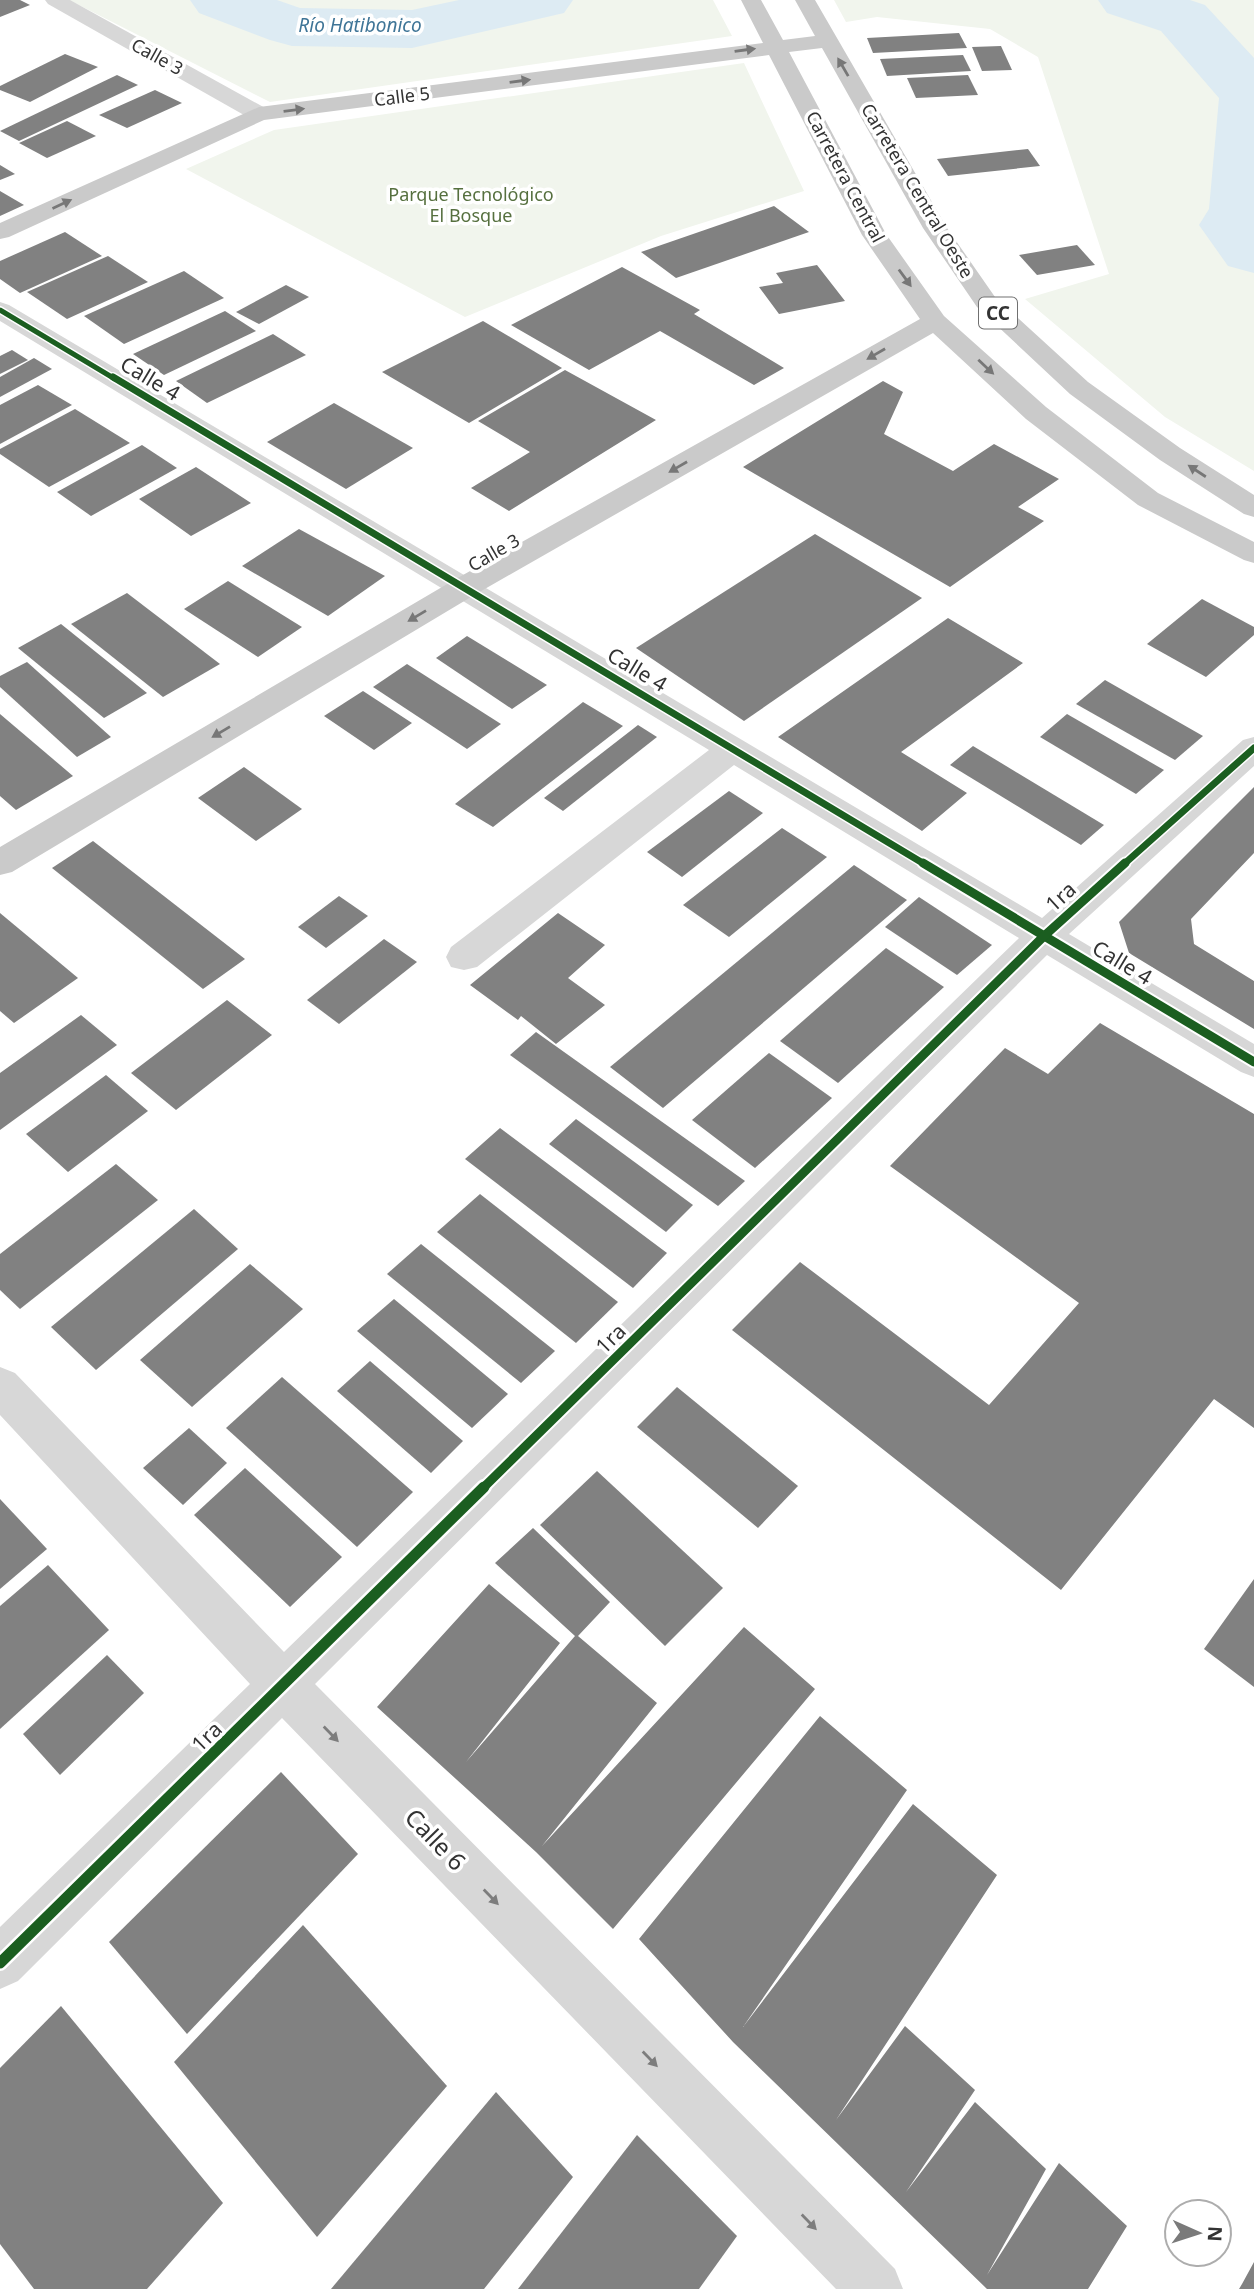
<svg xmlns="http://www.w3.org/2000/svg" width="1254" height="2289" viewBox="0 0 1254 2289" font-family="'Noto Sans',sans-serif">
  <rect width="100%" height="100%" fill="#fff"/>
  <!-- green -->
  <g fill="#f1f5ed">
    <path d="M69,0H713L732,36L270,102Z"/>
    <path d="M834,0H1254V471L1165,417L1025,299L1109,274L1038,57L990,29L877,17L846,22Z"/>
    <path d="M744,63L804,191L661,236L465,317L186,169L274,130Z"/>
  </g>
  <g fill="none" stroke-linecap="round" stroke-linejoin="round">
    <!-- river -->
    <g fill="#ddebf3" fill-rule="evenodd">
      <path d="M190,0H277L300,8L412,10L459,0H573L564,13L412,48L292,46L270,40L199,13Z"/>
      <path d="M1098,0H1190L1205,5L1254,58V273L1228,266L1199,225L1209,209L1219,98L1161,31L1107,13Z"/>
    </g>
  </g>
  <!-- building -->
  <g fill="#818181">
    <path d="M0,0H20L30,5L0,17Z"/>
    <path d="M959,33L967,48L873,53L867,38Z"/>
    <path d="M1001,46L1012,70L982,71L972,47Z"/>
    <path d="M65,54L98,67L30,102L0,90V86Z"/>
    <path d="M963,55L971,71L887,76L880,59Z"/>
    <path d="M117,75L138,85L19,141L0,131Z"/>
    <path d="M968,75L978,95L916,98L907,78Z"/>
    <path d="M155,90L182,103L127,128L99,115Z"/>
    <path d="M67,121L96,136L47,158L19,143Z"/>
    <path d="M1028,149L1040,166L948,176L937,159Z"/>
    <path d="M0,165L15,174L0,180Z"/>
    <path d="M0,191L24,205L0,216Z"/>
    <path d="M774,206L809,232L676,278L641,252Z"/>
    <path d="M65,232L102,256L20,293L0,279V261Z"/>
    <path d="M1077,245L1095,265L1037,275L1019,255Z"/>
    <path d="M108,256L148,282L67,319L27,292Z"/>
    <path d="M817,265L845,301L779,314L759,287L783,283L776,273Z"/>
    <path d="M622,267L700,310L694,314L784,368L754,385L660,331L589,370L511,325Z"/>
    <path d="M184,271L224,298L124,344L84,316Z"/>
    <path d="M286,285L309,297L259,324L236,312Z"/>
    <path d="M225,311L256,331L164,375L133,354Z"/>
    <path d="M483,321L562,368L469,423L382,372Z"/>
    <path d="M273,334L306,355L207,403L176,381Z"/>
    <path d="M12,350L28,360L0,374V356Z"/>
    <path d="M34,358L52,369L0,397V377Z"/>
    <path d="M565,370L656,420L509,511L471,488L530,452L478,421Z"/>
    <path d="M883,381L903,392L884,434L953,471L994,444L1059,479L1018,507L1044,521L950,587L743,467Z"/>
    <path d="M38,385L72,405L0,444V405Z"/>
    <path d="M334,403L413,448L346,489L267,442Z"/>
    <path d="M75,409L130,443L49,487L0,454V449Z"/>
    <path d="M142,445L177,468L91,516L57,492Z"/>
    <path d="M196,467L251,503L191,536L139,499Z"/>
    <path d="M299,529L385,576L328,616L242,566Z"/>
    <path d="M815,534L922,598L744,721L636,648Z"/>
    <path d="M228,581L302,627L258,657L184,609Z"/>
    <path d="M127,593L220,664L163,697L71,624Z"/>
    <path d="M1202,599L1254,627V635L1206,677L1147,644Z"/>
    <path d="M948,618L1023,663L901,752L967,793L922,831L778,737Z"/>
    <path d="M61,624L147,693L104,718L18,648Z"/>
    <path d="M467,636L547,685L512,709L436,658Z"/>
    <path d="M27,662L111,737L77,757L0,687V676Z"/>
    <path d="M407,664L501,724L467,749L373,687Z"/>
    <path d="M1105,680L1203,736L1175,760L1076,704Z"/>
    <path d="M363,691L412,723L374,750L324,716Z"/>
    <path d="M583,702L623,726L493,827L455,804Z"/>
    <path d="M0,714L73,776L16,810L0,796Z"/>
    <path d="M1067,714L1164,770L1136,794L1040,737Z"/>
    <path d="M638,725L657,737L563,811L544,798Z"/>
    <path d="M973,746L1104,825L1081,845L950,765Z"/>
    <path d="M244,767L302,809L256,841L198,798Z"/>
    <path d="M1254,787V853L1191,919L1194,944L1254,981V1029L1129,953L1119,922Z"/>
    <path d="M729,791L763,813L682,877L647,852Z"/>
    <path d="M782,828L827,857L729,937L683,905Z"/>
    <path d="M93,841L245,959L203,989L52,868Z"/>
    <path d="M854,865L907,900L663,1108L610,1067Z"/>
    <path d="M339,896L368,916L326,948L298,927Z"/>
    <path d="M919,897L992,945L957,975L885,927Z"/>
    <path d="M0,913L78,978L14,1023L0,1011Z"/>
    <path d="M558,913L605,945L568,978L605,1005L556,1044L521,1016L518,1020L470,985Z"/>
    <path d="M384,939L417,962L339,1024L307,1000Z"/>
    <path d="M886,948L944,987L838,1083L780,1041Z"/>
    <path d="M227,1000L272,1035L176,1110L131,1073Z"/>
    <path d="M81,1015L117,1045L0,1130V1073Z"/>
    <path d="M1100,1023L1254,1114V1428L1214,1399L1061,1590L732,1330L800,1262L989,1405L1079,1303L890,1166L1005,1048L1048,1074Z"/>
    <path d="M536,1032L745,1181L718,1206L510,1055Z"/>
    <path d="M769,1053L832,1098L755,1168L692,1120Z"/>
    <path d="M106,1075L148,1111L68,1172L26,1134Z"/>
    <path d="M576,1119L693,1205L666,1232L549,1144Z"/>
    <path d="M500,1128L667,1253L633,1288L465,1159Z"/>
    <path d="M116,1164L158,1200L20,1309L0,1290V1254Z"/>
    <path d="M480,1194L618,1302L576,1343L437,1232Z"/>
    <path d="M194,1209L238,1249L96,1370L51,1327Z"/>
    <path d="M421,1244L555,1351L521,1383L387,1274Z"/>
    <path d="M250,1264L303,1309L192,1407L140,1360Z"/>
    <path d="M394,1299L508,1394L472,1428L357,1331Z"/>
    <path d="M370,1361L463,1441L431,1473L337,1391Z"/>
    <path d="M282,1377L413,1492L357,1547L226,1428Z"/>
    <path d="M677,1387L798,1486L758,1528L637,1427Z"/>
    <path d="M189,1428L227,1463L183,1505L143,1468Z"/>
    <path d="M245,1468L342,1557L290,1607L194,1515Z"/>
    <path d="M597,1471L723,1588L665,1646L540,1525Z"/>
    <path d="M0,1499L47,1549L0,1589Z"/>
    <path d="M533,1528L610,1602L578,1636L657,1703L542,1846L744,1627L815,1689L613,1929L536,1852L377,1707L489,1584L560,1643L466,1762L575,1636L495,1563Z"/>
    <path d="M48,1565L109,1630L0,1729V1606Z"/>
    <path d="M1254,1579V1687L1204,1649Z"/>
    <path d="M107,1655L144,1693L60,1775L23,1734Z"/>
    <path d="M820,1716L907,1790L743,2027L913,1804L997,1875L836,2120L905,2026L975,2090L906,2192L975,2102L1046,2169L987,2275L1059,2163L1127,2226L1088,2289H987L733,2042L639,1939Z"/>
    <path d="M281,1772L358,1854L187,2034L109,1942Z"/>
    <path d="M303,1925L447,2086L317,2237L174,2062Z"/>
    <path d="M61,2006L223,2203L147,2289H34L0,2244V2068Z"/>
    <path d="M496,2092L573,2177L484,2289H331Z"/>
    <path d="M637,2135L737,2236L699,2289H518Z"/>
    <path d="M1254,2262V2289H1239L1242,2284Z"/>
  </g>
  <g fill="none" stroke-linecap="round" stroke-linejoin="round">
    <!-- minor -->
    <g fill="#d7d7d7" fill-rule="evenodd">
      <path d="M45,0H70L267,109L270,114L267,119H251L48,4Z"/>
      <path d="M0,302L9,305L1042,918L1243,740L1254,737V766L1069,934L1254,1044V1077L1241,1072L1047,955L315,1684L895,2269L903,2289H836L282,1718L18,1981L0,1989V1927L250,1684L0,1415V1367L15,1373L284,1652L1019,938L734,765L477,967L464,970L451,967L446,957L451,947L709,750L0,321Z"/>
    </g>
    <!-- major -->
    <path fill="#cacaca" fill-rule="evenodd" d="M741,0H761L783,40L815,36L795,0H815L947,228L995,297L1088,382L1180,448L1254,495V517L1244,514L1160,460L1070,394L977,307L923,228L822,48L789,52L886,234L944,316L1046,407L1158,493L1254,542V563L1244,560L1138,505L1026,419L933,333L476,594L12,872L0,875V847L454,580L920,319L862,235L769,55L264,120L9,237L0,239V223L259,107L763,43Z"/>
    <!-- cycleway-far3 casing -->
    <g stroke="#fff" stroke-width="8">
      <path id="cycleway-far3" d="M0,310L115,379"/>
    </g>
    <!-- cycleway-far2 casing -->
    <g stroke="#fff" stroke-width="10">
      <g id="cycleway-far2">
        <path d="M113,377L926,865"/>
        <path d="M1123,865L1254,748"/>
      </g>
    </g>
    <!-- cycleway-far1 casing -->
    <g stroke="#fff" stroke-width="13">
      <g id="cycleway-far1">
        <path d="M923,863L1254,1062"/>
        <path d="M482,1489L1043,937L1125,863"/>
      </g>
    </g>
    <!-- cycleway casing -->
    <g stroke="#fff" stroke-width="16">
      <path id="cycleway" d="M0,1963L484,1487"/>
    </g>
    <!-- cycleway-far3 -->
    <use href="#cycleway-far3" stroke="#1b5e20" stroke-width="5"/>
    <!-- cycleway-far2 -->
    <use href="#cycleway-far2" stroke="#1b5e20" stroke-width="7"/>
    <!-- cycleway-far1 -->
    <use href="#cycleway-far1" stroke="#1b5e20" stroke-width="9"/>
    <!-- cycleway -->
    <use href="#cycleway" stroke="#1b5e20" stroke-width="11"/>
  </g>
  <!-- one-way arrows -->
  <defs><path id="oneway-solid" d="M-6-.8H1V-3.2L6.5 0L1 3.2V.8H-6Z" transform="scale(1.75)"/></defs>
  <g fill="#777">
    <use href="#oneway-solid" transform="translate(745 50) rotate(-8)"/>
    <use href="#oneway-solid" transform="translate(843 67) rotate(-120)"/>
    <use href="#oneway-solid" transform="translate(520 81) rotate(-8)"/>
    <use href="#oneway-solid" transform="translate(294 110) rotate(-7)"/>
    <use href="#oneway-solid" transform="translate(62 204) rotate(-25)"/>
    <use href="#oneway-solid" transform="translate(905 278) rotate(54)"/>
    <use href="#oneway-solid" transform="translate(876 354) rotate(150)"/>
    <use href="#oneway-solid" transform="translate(986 367) rotate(43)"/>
    <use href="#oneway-solid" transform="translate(678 467) rotate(150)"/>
    <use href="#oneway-solid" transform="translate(1197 471) rotate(-147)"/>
    <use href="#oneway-solid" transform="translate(417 616) rotate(149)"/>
    <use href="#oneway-solid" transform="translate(221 732) rotate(149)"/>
  </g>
  <g fill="#7d7d7d">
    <use href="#oneway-solid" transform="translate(331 1734) rotate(46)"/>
    <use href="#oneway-solid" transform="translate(491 1897) rotate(46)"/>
    <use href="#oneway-solid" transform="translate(650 2059) rotate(46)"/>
    <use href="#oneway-solid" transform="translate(809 2222) rotate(46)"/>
  </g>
  <g text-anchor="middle" stroke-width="7" stroke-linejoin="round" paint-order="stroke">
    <!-- far-street labels -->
    <g font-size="18" fill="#333" stroke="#fff">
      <text transform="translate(157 57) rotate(29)" y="6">Calle 3</text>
      <text transform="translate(402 97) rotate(-7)" y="6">Calle 5</text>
      <text transform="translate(845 177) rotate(62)" y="6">Carretera Central</text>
      <text transform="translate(917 191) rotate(59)" y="6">Carretera Central Oeste</text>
      <text transform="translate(494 553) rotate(-30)" y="6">Calle 3</text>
    </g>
    <!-- far-park labels -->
    <g font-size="18" fill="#56703f" stroke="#fff">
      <text x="471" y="201">Parque Tecnológico<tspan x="471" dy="21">El Bosque</tspan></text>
    </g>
    <!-- far-water labels -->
    <g font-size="19" font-style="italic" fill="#3f7597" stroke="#fff">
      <text x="360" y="32">Río Hatibonico</text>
    </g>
    <!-- shield labels -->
    <rect fill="#fff" stroke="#707070" stroke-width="2" x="979" y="297.5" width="38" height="31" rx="5"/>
    <g font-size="19" font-weight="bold" fill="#333">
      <text x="998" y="320">CC</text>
    </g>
    <!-- street labels -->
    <g font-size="21" fill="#333" stroke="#fff">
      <text transform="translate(150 379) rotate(31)" y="7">Calle 4</text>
      <text transform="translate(637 670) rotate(31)" y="7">Calle 4</text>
      <text transform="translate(1061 897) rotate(-42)" y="7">1ra</text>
      <text transform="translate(1122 963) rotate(31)" y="7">Calle 4</text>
      <text transform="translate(611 1339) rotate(-45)" y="7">1ra</text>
      <text transform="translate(207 1737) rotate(-44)" y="7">1ra</text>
    </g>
    <!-- near-street labels -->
    <g font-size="24" fill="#333" stroke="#fff">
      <text transform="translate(435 1840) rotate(46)" y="8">Calle 6</text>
    </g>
  </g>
  <!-- north arrow -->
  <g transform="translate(1198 2233) rotate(93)"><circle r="33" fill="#ffffff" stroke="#adadad" stroke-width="2"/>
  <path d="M0-5L12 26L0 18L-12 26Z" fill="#7a7a7a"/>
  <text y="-10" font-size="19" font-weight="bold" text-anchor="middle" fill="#333333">N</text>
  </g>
</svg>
